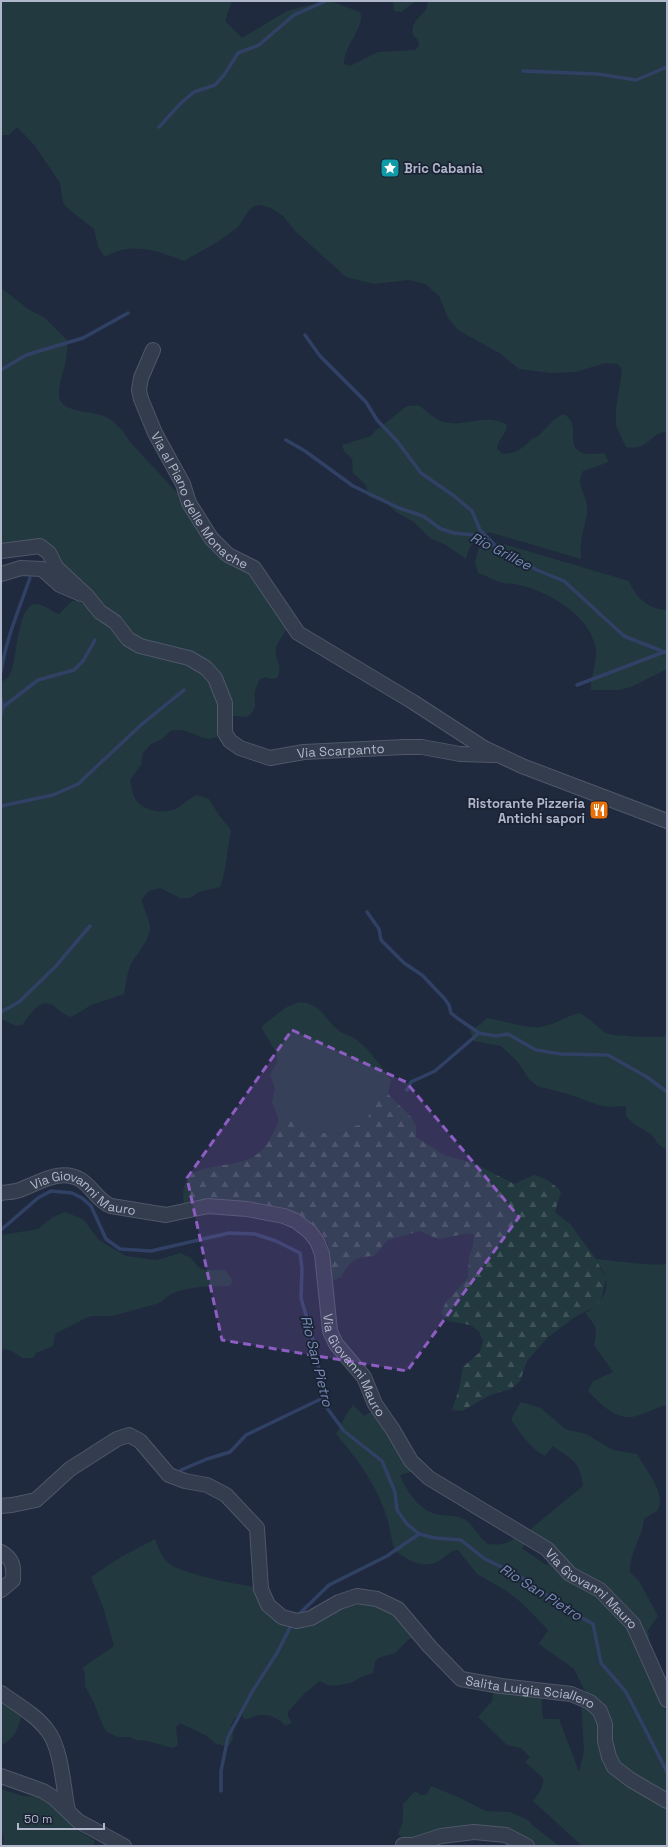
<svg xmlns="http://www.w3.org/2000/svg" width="668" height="1847" viewBox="0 0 668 1847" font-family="'Space Grotesk',sans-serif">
  <defs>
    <pattern id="forest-firs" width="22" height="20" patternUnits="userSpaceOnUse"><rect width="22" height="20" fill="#22393f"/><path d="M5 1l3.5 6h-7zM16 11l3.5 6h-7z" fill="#405359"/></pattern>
  </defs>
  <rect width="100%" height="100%" fill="#202a3e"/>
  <!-- grass -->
  <g fill="#22393f">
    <path d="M1,1H232L225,21L242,38L287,11L321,2H333L360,12C366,27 344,44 344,64L350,66L378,52L415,50L419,45L418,40L413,35C410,16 427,18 428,1H667V433C652,429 650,452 626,447L616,426V409L622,370L618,364L605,363L576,372L551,373L519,369L501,354L458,330L448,318L439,296L425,284L409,280L374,284L346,277L295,231L283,216L271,208L260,205L254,206L249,210L238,227L219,241L184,261C158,251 131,241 105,257L98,247L94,229L66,207L63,202L60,183L35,146L17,127L9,135H1Z"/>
    <path d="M393,1H416L401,12L394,11Z"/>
    <path d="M1,288L28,309L45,318L68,341C67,347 67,354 66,360C64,371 58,385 59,397C62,414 95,410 108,418C118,424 124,433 131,443L245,566L287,629C283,635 278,641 276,648C274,660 284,665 277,678L272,679L266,677L260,679C258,683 256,687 255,691C253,703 260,707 247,717L235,716L229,717L217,674L140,641L104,608L90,589L60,564L49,546L1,547Z"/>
    <path d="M418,405C426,410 435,420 444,422C464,428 488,412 507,425C506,435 499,438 497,448L502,454C517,454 522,448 532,439C535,437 538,437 540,434C548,427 554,417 564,414C583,426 563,446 583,453C588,455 598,453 604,453L609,462L583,471C575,486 586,492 587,507C588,519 582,531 581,543C580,548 581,554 581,559L489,532C476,538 469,545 466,559L446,545L430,538L414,522L396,512L387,504L369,497L366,485L353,473L352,459L344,451L342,445L371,436L375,431L407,406Z"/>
    <path d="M493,543L504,544L629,581C636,598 648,609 667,610V669L631,687L619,690H591C590,674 599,660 595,645C588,615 548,591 519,585C514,583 509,584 504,583C495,581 487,576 478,573L475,562L479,547Z"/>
    <path d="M78,600L93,613L198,669C202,673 208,678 211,683C218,694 223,725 217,737C201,744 190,726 170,731L162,739L151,744L143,753L141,765L130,780C132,787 132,795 137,801C144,811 164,814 175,809C183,805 188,799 197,795L209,799L219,815L231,830C227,849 227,868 220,887L199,892L190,898H180L160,888L149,891L142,899C143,910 150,918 150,928C150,941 133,957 129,969C126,977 126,986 124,994L91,1005L75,1015L70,1017C63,1014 59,1010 54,1006C39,996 30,1016 22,1025L16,1026L1,1019V682C5,680 8,678 10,674C18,661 16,605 36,604C45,604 51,612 59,614L72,601Z"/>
    <path d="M299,1002C321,1003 324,1018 338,1030C343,1034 349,1035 354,1038C366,1045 383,1068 391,1080L388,1094L377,1095L371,1104L369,1115L362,1124L351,1127L342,1133L331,1134L310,1131L303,1122L295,1115L278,1122V1117L272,1103L275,1088L270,1075L277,1061V1054L261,1027L285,1008Z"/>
    <path d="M579,1013C590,1018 595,1025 604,1032C612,1037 650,1037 662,1037L667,1035V1150L658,1144L652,1135L634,1124L626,1116V1106L610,1107L599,1105L568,1094L537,1086L529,1079L517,1061L501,1046L474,1041L470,1031L479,1025L487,1018C500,1020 529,1029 540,1027C555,1025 566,1016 579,1013Z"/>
    <path d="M65,1212L83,1219L99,1240L126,1256L157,1260L180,1253L191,1258L199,1268L205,1270H225L233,1281L230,1286C212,1286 188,1286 171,1294C166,1297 163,1302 156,1304L112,1316H93L88,1317L55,1334L53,1346L36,1353L33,1358H22L12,1351L5,1349L1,1351V1235L38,1229L53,1217Z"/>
    <path d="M596,1259C619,1261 646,1266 667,1264V1405C655,1408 643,1415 632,1417C615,1419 598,1402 588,1391L593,1381L613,1372L594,1345C598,1325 596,1327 585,1313C597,1306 609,1295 606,1280C605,1273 599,1265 596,1259Z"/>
    <path d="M521,1402L541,1408L565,1429L586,1434L613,1450L637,1454C645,1469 668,1494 657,1511C653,1514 648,1516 644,1519C642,1538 629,1554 630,1572L639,1581L658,1616L648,1630L649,1639L582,1578L527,1532L583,1486C580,1461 572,1460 553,1446L545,1456C531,1449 521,1434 512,1421V1417Z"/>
    <path d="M353,1405L364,1416L371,1412L376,1414L417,1474L411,1472L400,1475C407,1492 420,1512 440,1515C449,1516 455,1515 464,1519C474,1525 478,1537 488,1544C500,1545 508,1545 518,1535L527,1541L522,1548L523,1549L546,1565L552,1561L605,1598L626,1622L662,1700L667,1718V1846H582L533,1801C539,1793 544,1787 543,1778L525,1762L530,1757L521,1748L507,1745L478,1717L492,1701L494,1688L541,1694L543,1719H559L579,1772L584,1751L581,1701H599L586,1693L574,1669L539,1644L548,1630L522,1603L505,1590L477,1574L458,1550C450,1551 448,1554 442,1559C425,1571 410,1561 395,1551C391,1541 391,1531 388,1521C378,1487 359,1461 336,1434L347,1413Z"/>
    <path d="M155,1539C158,1547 162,1557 168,1563C179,1573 241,1586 258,1587L280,1623L351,1600L392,1609L415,1636L408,1640L395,1653L378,1658L375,1662L373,1673L361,1677L351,1683L333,1686L327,1685L320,1681L304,1694L288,1712V1716L292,1723L285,1726C280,1718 266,1713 256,1716C252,1717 250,1719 244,1719L241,1713L234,1719L231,1725C232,1734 236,1739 228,1746L216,1744L207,1736L180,1723L176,1727L178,1745L172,1748L148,1741L136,1740L130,1737H118L107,1732L103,1726L94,1703L85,1686V1673L82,1668L114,1646L103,1607L91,1577L121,1557Z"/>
    <path d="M1,1698L21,1713C21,1725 13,1741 1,1745Z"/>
    <path d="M431,1786L458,1797L486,1811L510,1812L530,1821L531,1824L559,1846H533L511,1833L405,1840L398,1834L403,1821V1804L415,1791L421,1795L427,1794Z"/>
    <path d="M1,1789L23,1796L41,1797L47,1799L68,1819L72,1827L95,1841L93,1846H2L4,1837L1,1831Z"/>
  </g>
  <!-- forest -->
  <path fill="url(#forest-firs)" d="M388,1094L411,1117L416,1126V1137L444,1155L476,1164L514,1184L534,1175C546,1178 553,1183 561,1192L555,1212L570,1224L596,1259L606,1279L601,1300L594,1307L575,1317L547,1338L527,1361L520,1381L511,1389L490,1395L462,1411L452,1410L459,1389L463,1367L480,1352L483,1341L479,1331L470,1325L448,1321L441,1313L446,1302L468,1278L469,1256L473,1246L474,1235L470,1233L438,1239L420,1231L388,1240L374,1256C355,1257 350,1260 341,1277L332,1281L328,1244L322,1233L305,1222L184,1204C177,1157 226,1172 253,1157C266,1149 273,1136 278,1122L295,1115L303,1122L310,1131L331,1134L342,1133L351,1127L362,1124L369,1115L371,1104L377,1095Z"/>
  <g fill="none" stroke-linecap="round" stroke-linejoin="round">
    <!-- stream -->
    <g stroke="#304165" stroke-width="3.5">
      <path d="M523,71L598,74L636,80L667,67"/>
      <path d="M159,127L181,103L194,92L215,85L224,75L238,53L259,45L294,15L326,1"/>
      <path d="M305,335L320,356L366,402L377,420L397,441L421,473L454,496L472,511L480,530L494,544"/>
      <path d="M1,370L26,355L83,338L128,313"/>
      <path d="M286,440L305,451L353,486L399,508L423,516L441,529L454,533L475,535L537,570L564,581L624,636L667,653"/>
      <path d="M1,672C6,639 19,609 30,578"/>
      <path d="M577,685L664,652"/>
      <path d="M1,699L3,707"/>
      <path d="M1,715L3,707L38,680L74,670L83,661L95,640"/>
      <path d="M1,806L53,795L78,784L142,724L184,690"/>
      <path d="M367,912L379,929L381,940L404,963L422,975L444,998L449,1005L451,1013L457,1018L479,1033L496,1036L508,1034L536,1050L561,1054L608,1055L647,1077L667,1092"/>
      <path d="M1,1012L19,1002L56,966L90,926"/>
      <path d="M407,1090L411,1082L435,1071L479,1033"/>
      <path d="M1,1230L38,1198L51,1191L72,1193L82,1198L91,1206L106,1239L120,1249L151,1251L229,1233L255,1234L276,1241L300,1253L302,1269L301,1298L312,1336L327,1408L344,1431L382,1461L395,1492L397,1510L407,1524L419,1534L435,1538L461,1540L485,1559L518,1575L565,1608L593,1624L601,1663L626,1692L667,1772"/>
      <path d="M181,1470L207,1459L230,1452L246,1435L325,1397"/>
      <path d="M296,1617L329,1585L387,1556L419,1534"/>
      <path d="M221,1791V1771L228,1737L252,1692L277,1653L293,1622"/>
    </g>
    <!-- street casing -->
    <g stroke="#4f5769" stroke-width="16">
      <g id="street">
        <path id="s1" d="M153,350L141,378L139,390L141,399L155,433L183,484L189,503L211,538L228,555L254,568L298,633L413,702L484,748L522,766L667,821"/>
        <path id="s2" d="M1,551L40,546L49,553L56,567L87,596L100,612L115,622L128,639L140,646L189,658L206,668L215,678L225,703V733L230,741L240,748L270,758L304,752L404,747H422L460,754L494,755"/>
        <path d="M1,574L21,568L42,569L60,585L81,594"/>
        <path id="s3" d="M1,1193C8,1192 16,1192 22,1189C41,1182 61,1168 81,1180C92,1187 99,1202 111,1206L166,1215L208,1206L247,1209L284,1216L296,1221L310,1232L317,1241L322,1254L330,1331L336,1344L364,1377L375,1404L393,1430L411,1461L429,1478L547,1549L570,1574L600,1590L633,1624L667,1700"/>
        <path id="s4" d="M1,1506L12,1505L36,1500L70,1469L117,1439L129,1435L140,1441L169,1475L185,1481L207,1485L226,1495L257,1528L261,1589L268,1605L282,1617L297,1621L311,1618L339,1602L357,1596L377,1599L398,1609L430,1647L461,1679L501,1686L571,1694L590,1702L600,1711L605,1724V1741L609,1757L614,1767L631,1780L667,1801"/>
        <path d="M1,1552C13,1559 14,1566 13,1580L1,1590"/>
        <path d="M1,1693C16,1704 36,1715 47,1730C62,1748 63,1788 68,1811"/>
        <path d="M1,1776L43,1791L54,1798L78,1821L124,1846"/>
        <path d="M403,1845H413L441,1836L474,1832L506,1835L527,1846"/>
      </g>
    </g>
    <!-- street -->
    <use href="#street" stroke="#343d4e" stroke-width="14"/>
  </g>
  <!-- marked area -->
  <path fill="#8e5dc3" fill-opacity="0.2" stroke="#8e5dc3" stroke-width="3" stroke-dasharray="8 5" stroke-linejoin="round" d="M292,1030L406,1082L519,1217L407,1371L222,1340L187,1178Z"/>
  <!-- icons -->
  <defs>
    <g id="sight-square" transform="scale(1)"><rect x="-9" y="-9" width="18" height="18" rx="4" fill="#0f9aa8" stroke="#1a2233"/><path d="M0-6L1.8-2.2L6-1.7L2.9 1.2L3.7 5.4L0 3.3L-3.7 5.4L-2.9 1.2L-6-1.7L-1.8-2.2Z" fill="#fff"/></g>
    <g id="restaurant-square" transform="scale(1)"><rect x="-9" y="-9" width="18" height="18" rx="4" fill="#e8710a" stroke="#1a2233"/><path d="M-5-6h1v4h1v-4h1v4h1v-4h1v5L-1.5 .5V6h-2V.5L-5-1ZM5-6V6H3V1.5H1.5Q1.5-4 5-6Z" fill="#fff"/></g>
  </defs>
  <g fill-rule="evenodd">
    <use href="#sight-square" x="390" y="168"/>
    <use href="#restaurant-square" x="599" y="810"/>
  </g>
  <g text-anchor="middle" stroke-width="3.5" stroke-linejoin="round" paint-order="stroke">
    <!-- poi labels -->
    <g font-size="13" font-weight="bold" fill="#b0b7ca" stroke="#1a2233" text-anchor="start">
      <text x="404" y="173">Bric Cabania</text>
      <text x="585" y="808" text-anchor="end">Ristorante Pizzeria<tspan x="585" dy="15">Antichi sapori</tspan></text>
    </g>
    <!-- street labels -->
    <g font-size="13" fill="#b0b7ca" stroke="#1a2233">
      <text dy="5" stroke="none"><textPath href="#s1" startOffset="171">Via al Piano delle Monache</textPath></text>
      <text dy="5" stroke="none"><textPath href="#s2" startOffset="448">Via Scarpanto</textPath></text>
      <text dy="5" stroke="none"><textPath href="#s3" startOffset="90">Via Giovanni Mauro</textPath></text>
      <text dy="5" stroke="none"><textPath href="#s3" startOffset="474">Via Giovanni Mauro</textPath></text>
      <text dy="5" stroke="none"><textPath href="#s3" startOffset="810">Via Giovanni Mauro</textPath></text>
      <text dy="5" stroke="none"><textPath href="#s4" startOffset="700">Salita Luigia Sciallero</textPath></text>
    </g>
    <!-- water labels -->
    <g font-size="14" font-style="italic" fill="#748ab4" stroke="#1a2233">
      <text transform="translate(501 551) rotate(27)" y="5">Rio Grillee</text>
      <text transform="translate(317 1361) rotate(76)" y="5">Rio San Pietro</text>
      <text transform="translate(541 1592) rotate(32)" y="5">Rio San Pietro</text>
    </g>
  </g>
  <!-- border -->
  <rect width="668" height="1847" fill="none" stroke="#b0b7ca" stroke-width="4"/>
  <!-- scale -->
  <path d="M18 1823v6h86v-6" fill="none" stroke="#b0b7ca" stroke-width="2"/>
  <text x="24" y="1823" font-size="12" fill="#b0b7ca" stroke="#1a2233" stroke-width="3" paint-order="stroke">50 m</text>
</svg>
